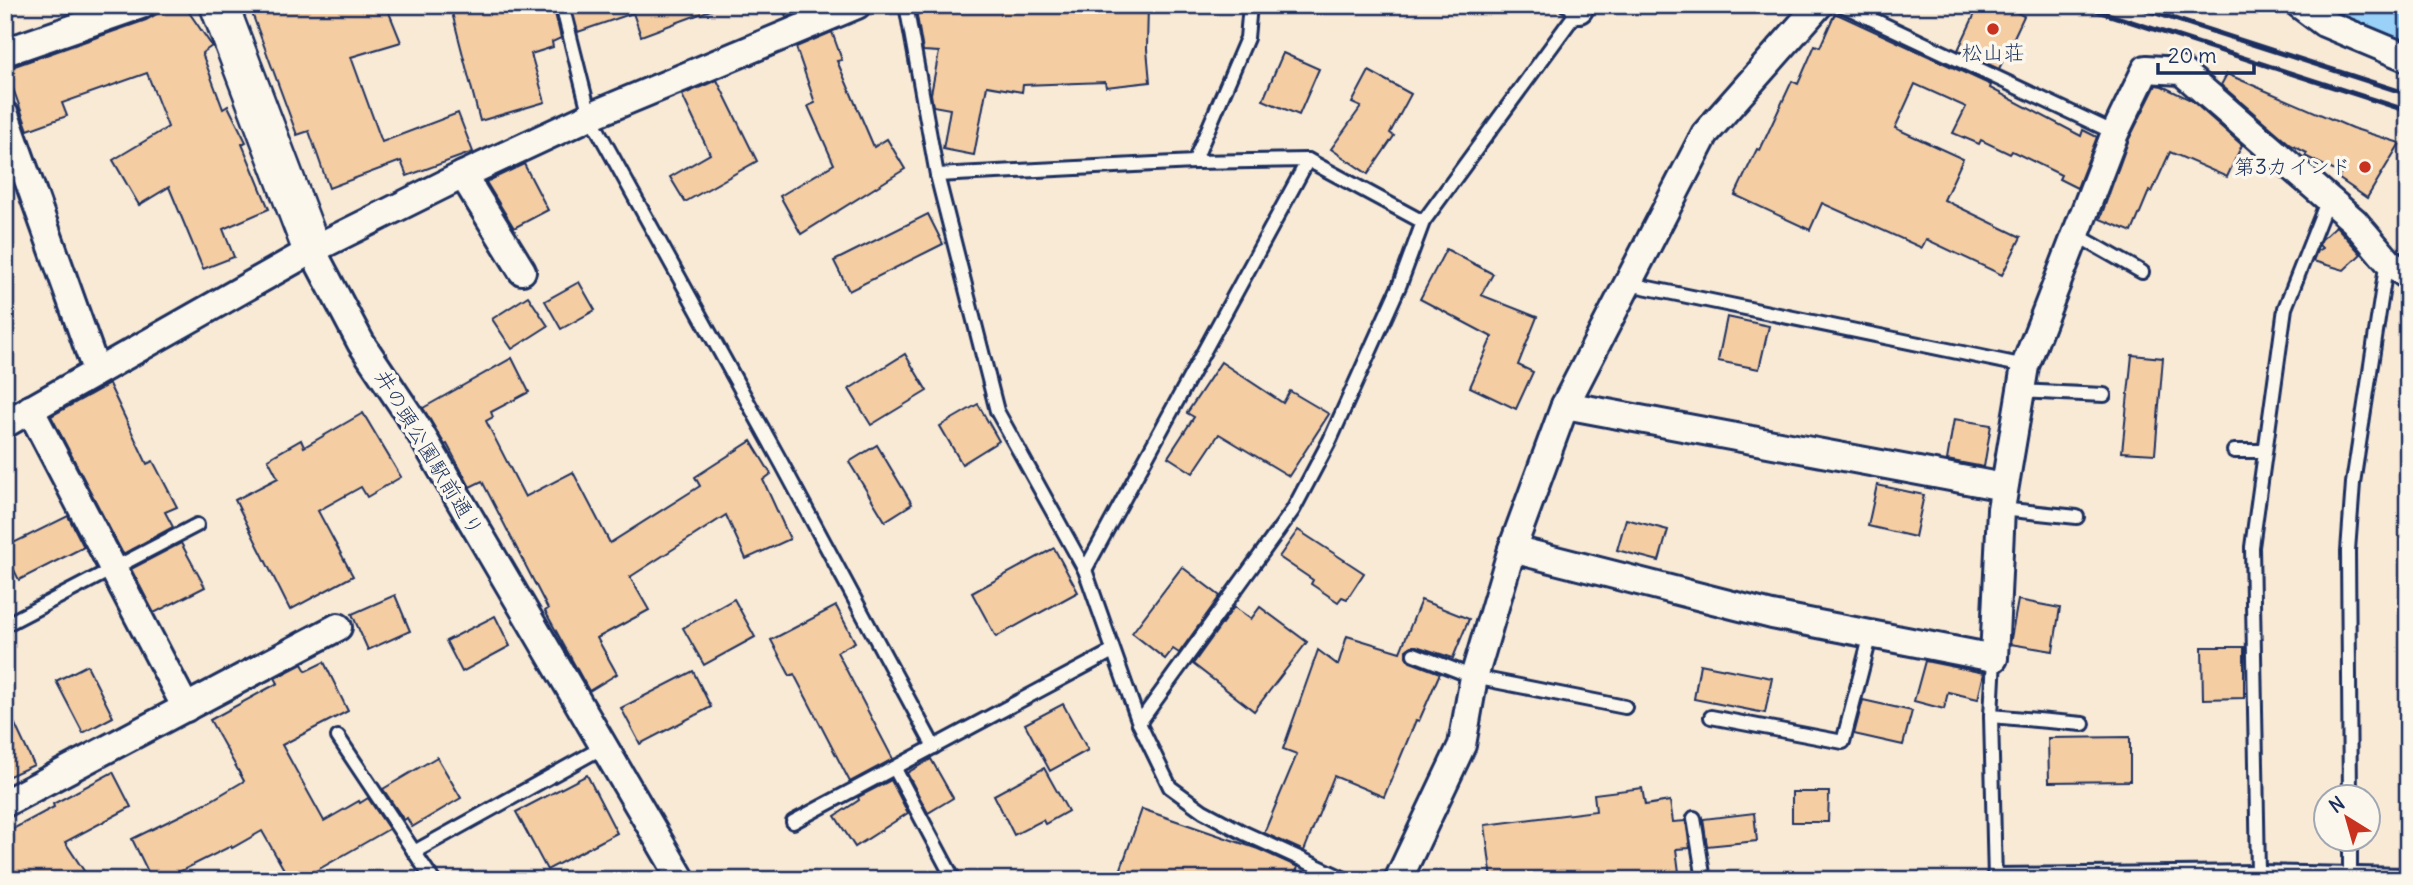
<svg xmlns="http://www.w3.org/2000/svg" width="2413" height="885" viewBox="0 0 2413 885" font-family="Delius,'Klee One',sans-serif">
  <rect width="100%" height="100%" fill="#f9ead6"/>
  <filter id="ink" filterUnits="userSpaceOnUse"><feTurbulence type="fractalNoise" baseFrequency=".0143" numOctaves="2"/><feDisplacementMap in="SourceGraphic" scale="14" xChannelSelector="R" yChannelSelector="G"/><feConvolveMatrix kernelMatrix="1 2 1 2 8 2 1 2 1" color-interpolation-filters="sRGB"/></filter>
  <g filter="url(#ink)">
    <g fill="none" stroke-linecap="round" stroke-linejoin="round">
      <!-- river -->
      <path stroke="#99d1f8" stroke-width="58" d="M2351,5L2408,28"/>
    </g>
    <!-- building -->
    <g fill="#f4cda3" stroke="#1b2f5e" stroke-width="2">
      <path d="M173,5H184L212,46L202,53L223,109L228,106L246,142L242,144L269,209L223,229L234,257L203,269L169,187L139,205L113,160L168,127L147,73L62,103L67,116L28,130L6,69L146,20Z"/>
      <path d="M249,5H386L401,42L351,57L382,142L458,113L473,152L407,176L401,161L329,188L309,131L297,135Z"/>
      <path d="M450,5H553L561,38L552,42L553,47L531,54L545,102L480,121Z"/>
      <path d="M571,5H716V8L641,36L633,13L578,32Z"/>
      <path d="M782,5H815L786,17Z"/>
      <path d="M918,5H1148L1147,49L1150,82L1106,87L1105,82L1023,85L1022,92L987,86L974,155L943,149L950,109L933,106L931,94L939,52L923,51L917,16Z"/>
      <path d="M1979,5H2001L2024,16L1999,69L1958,50Z"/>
      <path d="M1835,13L1991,85L1990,88L2081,136L2083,130L2097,137L2077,188L2059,179L2061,175L2012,151L2010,154L1981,140L1979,144L1953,133L1966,107L1915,84L1895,128L1963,159L1944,200L2021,237L2002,275L1926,239L1922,248L1822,203L1810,230L1735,195L1757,149L1760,150L1792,81L1798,84L1815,45L1820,47Z"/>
      <path d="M832,32L842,60L837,61L874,147L887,139L905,169L801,234L780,196L834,164L808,106L815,103L796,47Z"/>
      <path d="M1283,53L1319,69L1299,115L1263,100Z"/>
      <path d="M1369,71L1411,94L1390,133L1394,136L1368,174L1331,149L1361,107L1352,103Z"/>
      <path d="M2227,74L2352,128L2400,143L2367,198L2338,178L2341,174L2305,156L2307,153L2291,145L2221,85Z"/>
      <path d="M717,80L757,161L685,202L670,177L710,154L682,95Z"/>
      <path d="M2156,85L2162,86L2191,100L2242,145L2227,177L2170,152L2152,192L2149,191L2132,232L2100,219L2129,139Z"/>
      <path d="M524,164L548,210L514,228L486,182Z"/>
      <path d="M928,214L943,244L849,291L834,261Z"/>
      <path d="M2336,226L2361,254L2344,270L2313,261L2317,251L2322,248L2319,245L2322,239Z"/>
      <path d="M1446,249L1493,274L1481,295L1537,317L1518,365L1533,372L1516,409L1470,387L1492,337L1420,299Z"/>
      <path d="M579,282L595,310L561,329L545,301Z"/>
      <path d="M528,296L548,326L512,349L492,319Z"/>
      <path d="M1727,317L1769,326L1759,369L1718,361Z"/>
      <path d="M905,354L927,391L871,425L849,389Z"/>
      <path d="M2132,355L2163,358L2155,454L2122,452Z"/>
      <path d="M512,358L529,392L491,412L493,417L486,421L525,497L573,472L610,543L700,486L695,477L751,441L771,474L763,480L790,539L746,559L726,515L630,577L649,610L597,638L617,674L589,691L545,611L548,609L482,481L470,487L447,444L445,445L423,408Z"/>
      <path d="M1221,362L1283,403L1290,391L1329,414L1289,476L1219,434L1193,473L1168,457L1194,417L1187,413Z"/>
      <path d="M109,384L147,464L153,461L177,507L165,512L173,527L123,554L51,416Z"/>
      <path d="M978,404L999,441L962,464L940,426Z"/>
      <path d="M363,413L401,477L367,497L361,487L318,511L353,576L290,610L235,500L278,478L268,459L301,440L304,447Z"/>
      <path d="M1954,419L1991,425L1984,467L1947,460Z"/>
      <path d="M877,445L912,504L885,521L849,462Z"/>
      <path d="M1877,485L1924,495L1915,537L1868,526Z"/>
      <path d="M68,516L84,547L19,580L5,552V547Z"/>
      <path d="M1626,519L1668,530L1659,561L1617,550Z"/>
      <path d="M1298,530L1364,573L1347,599L1342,597L1338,602L1311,584L1313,580L1279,557Z"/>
      <path d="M181,543L205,587L154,613L131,569Z"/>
      <path d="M1054,548L1078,592L996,637L972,593Z"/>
      <path d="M1182,567L1220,596L1179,653L1173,649L1165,659L1132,633Z"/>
      <path d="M395,595L410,631L368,650L352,614Z"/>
      <path d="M734,599L755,637L704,665L683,628Z"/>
      <path d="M1421,600L1469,619L1453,658L1416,646H1412L1406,650V656L1410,662L1440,673L1419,721L1416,720L1384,797L1334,776L1304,851L1264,833L1297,754L1283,749L1318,650L1338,665L1347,636L1400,652Z"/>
      <path d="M2018,600L2060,608L2053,651L2010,644Z"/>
      <path d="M836,606L855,642L837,652L893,759L850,782L794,674L790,676L771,640Z"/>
      <path d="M1234,607L1251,619L1260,607L1307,642L1254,711L1193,664Z"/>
      <path d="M495,616L510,646L462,672L446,641Z"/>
      <path d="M2202,647H2244V698L2203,699Z"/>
      <path d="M1925,661L1984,673L1978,699L1948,692L1944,709L1914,701Z"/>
      <path d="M324,662L348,711L282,745L324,821L359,801L360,803L368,798L389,829L300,880H290L262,831L232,848L231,846L163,880H152L132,839L210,801L244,781L210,720L278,683L275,678L302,664L306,671Z"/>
      <path d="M1700,664L1772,678L1765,713L1694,699Z"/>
      <path d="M87,665L113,717L83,733L56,681Z"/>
      <path d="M693,671L711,707L640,744L621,708Z"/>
      <path d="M1863,700L1912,711L1903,745L1854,734Z"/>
      <path d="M5,703L34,765L5,778Z"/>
      <path d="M1063,704L1088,750L1050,771L1025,724Z"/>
      <path d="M2130,737V781L2049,782L2048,738Z"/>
      <path d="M437,757L461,798L412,827L407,818L404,820L383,789Z"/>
      <path d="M931,759L953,798L928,813L907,773Z"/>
      <path d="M1044,768L1068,811L1045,824L1043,820L1014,835L994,795Z"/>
      <path d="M113,772L131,807L65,842L90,880H5V833L54,807L53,804Z"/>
      <path d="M587,775L617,833L547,870L516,812Z"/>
      <path d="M891,780L908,813L855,847L835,816L859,800L858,797Z"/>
      <path d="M1642,788L1645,805L1670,801L1673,822L1686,821L1690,848L1676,849L1680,880H1492L1485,825L1596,811L1594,794Z"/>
      <path d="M1792,792H1829L1828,822H1792Z"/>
      <path d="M1142,809L1258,849L1298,867L1293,880H1117Z"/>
      <path d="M1754,813L1757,841L1707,846L1703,819Z"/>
    </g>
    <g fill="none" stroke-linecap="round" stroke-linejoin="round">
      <!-- lane casing -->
      <g stroke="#1b2f5e" stroke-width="18">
        <g id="lane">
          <path d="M562,5L590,116L782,464L934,747"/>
          <path d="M906,5L937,175L997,411L1085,570L1139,723L1170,787L1203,811L1244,833L1347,880"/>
          <path d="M1842,5L2115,133"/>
          <path d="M1194,162L1247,38L1250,5"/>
          <path d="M937,175L1194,162L1308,160L1423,222"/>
          <path d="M2075,234L2142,272"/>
          <path d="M1629,284L2025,366"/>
          <path d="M2020,391L2104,395"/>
          <path d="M2234,451H2265"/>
          <path d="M2001,509L2077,517"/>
          <path d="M1085,570L1308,160"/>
          <path d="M5,625L197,525"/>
          <path d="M1414,654L1474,677L1625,707"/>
          <path d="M1994,658L1991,716L1995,880"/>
          <path d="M1991,716L2083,724"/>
          <path d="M1711,717L1843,742L1871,634"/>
          <path d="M1139,723L1293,510L1330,440L1400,284L1423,222L1579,9L1566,5"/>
          <path d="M338,737L433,880"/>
          <path d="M895,769L954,880"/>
          <path d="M2350,798L2348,551L2353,483L2387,260"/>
          <path d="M1694,818L1704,880"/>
          <path d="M793,822L1113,651"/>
          <path d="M2350,840V875"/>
          <path d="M414,852L605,746"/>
          <path d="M2258,872L2252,547L2285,308L2328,199"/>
          <path d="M1994,875L2258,872L2408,875"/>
        </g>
      </g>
      <!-- street casing -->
      <g stroke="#1b2f5e" stroke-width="32">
        <g id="street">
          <path d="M2300,5L2324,23L2408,58"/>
          <path d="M1579,9L1581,5"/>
          <path d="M5,52L141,5"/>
          <path d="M5,115L96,370"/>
          <path d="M463,175L522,271"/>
          <path d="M312,250L361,343L415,424L682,880"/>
          <path d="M1565,405L2004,487"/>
          <path d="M30,409L186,708"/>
          <path d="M5,424L312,250L463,175L590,116L857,5"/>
          <path d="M1512,549L1772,615L1994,658L2001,509L2025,366L2115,133L2146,69L2181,71L2354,221L2387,260L2408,276"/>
          <path d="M5,803L338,627"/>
          <path d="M1398,880L1462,745L1474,677L1512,549L1565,405L1705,134L1819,5"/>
        </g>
      </g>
      <!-- secondary casing -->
      <g stroke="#1b2f5e" stroke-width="42">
        <path id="secondary" d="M219,5L312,250"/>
      </g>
      <!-- lane -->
      <use href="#lane" stroke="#fbf7ec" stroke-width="12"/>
      <!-- street -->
      <use href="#street" stroke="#fbf7ec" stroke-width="26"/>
      <!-- secondary -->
      <use href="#secondary" stroke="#fbf7ec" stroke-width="37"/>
      <!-- rail -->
      <g stroke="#1b2f5e" stroke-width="5">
        <path d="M2079,5L2408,111"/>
        <path d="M2131,5L2408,94"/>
      </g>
    </g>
  </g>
  <!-- markers -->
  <g fill="#c8321e" stroke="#fbf7ec" stroke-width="2.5">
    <circle cx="1993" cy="29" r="7"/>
    <circle cx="2365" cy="167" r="7"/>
  </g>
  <g text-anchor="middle" stroke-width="7" stroke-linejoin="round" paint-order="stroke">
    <!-- poi labels -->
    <g font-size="21" fill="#1b2f5e" stroke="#fbf7ec">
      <text x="1993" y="60">松山荘</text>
      <text x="2351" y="174" text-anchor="end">第3カインド</text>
    </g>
    <!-- street labels -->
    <g font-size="21" fill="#1b2f5e" stroke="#fbf7ec">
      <text transform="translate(429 453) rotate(59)" y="7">井の頭公園駅前通り</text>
    </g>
  </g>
  <!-- margin -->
  <rect width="2413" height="885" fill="none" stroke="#fbf7ec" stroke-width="28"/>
  <rect x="14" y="14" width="2385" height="857" fill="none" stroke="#1b2f5e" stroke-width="2.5" filter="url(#ink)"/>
  <!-- north arrow -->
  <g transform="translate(2347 818) rotate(323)"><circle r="33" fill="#fbf7ec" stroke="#a1a7b3" stroke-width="2"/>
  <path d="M0-5L12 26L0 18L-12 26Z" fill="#c8321e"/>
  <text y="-10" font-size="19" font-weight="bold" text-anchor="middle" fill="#1b2f5e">N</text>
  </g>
  <!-- scale -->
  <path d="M2158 63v10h96v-10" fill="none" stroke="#1b2f5e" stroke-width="3.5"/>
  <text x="2168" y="63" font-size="21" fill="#1b2f5e" stroke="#fbf7ec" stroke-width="5" paint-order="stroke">20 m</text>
</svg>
